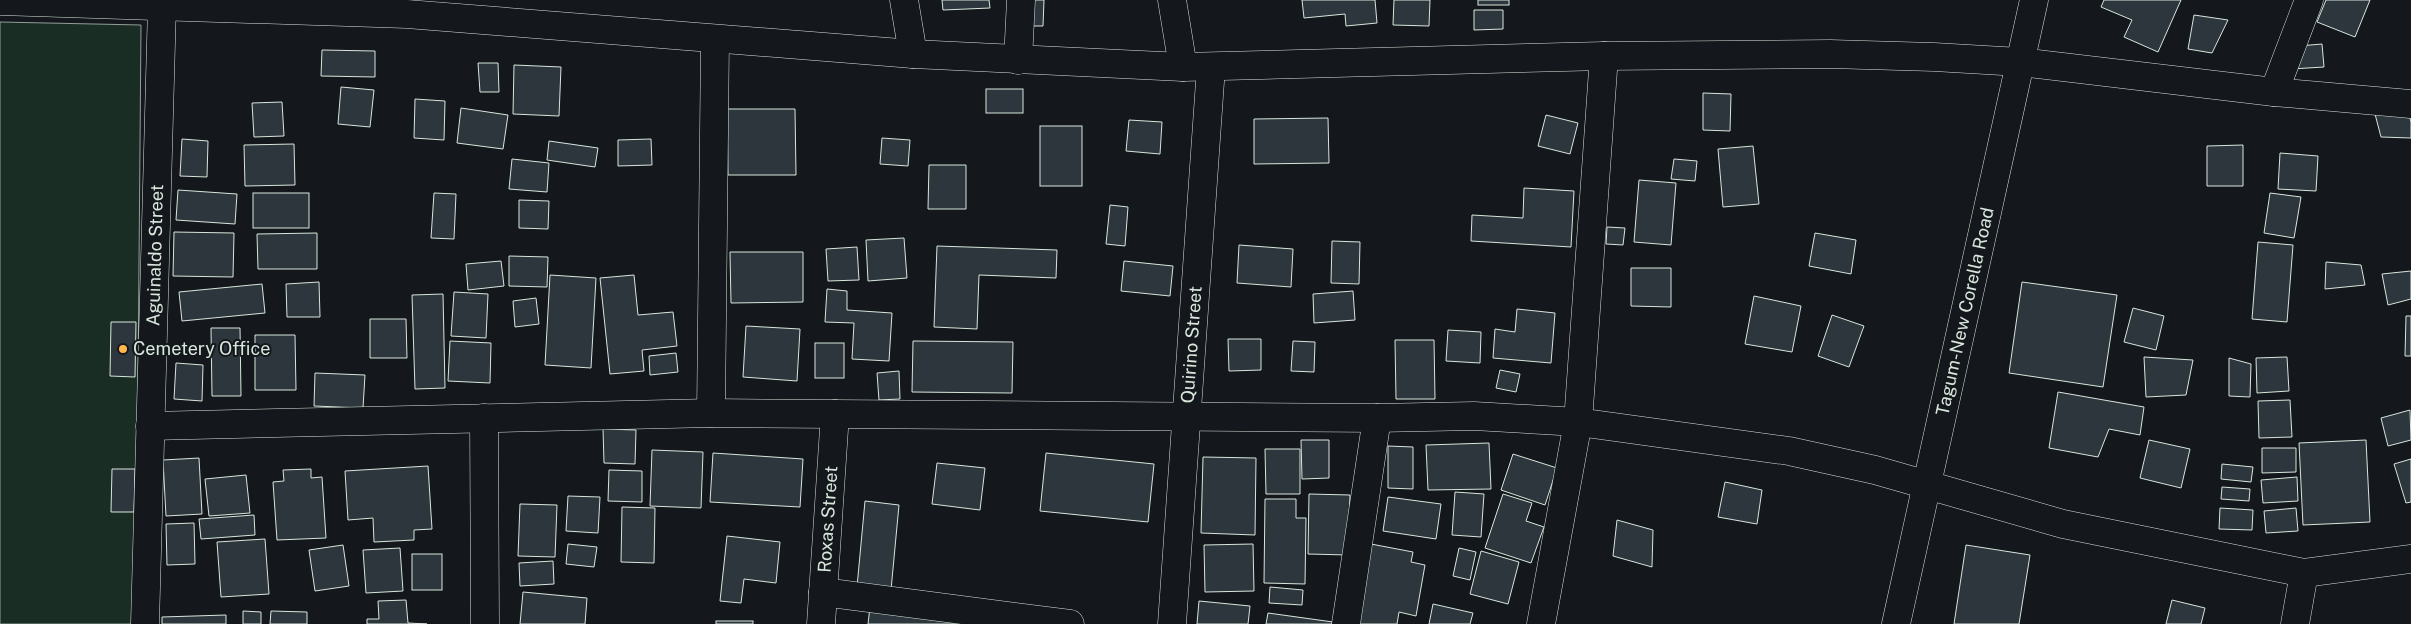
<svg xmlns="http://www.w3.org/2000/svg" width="2411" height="624" viewBox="0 0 2411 624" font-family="'Public Sans',sans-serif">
  <rect width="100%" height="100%" fill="#14181c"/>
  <!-- green -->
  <path fill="#1a2d24" stroke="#939e99" d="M0,22L141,25L136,624H0Z"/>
  <!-- building -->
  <g fill="#2c363c" stroke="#d8e6dc">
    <path d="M942,0H989L990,8L943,10Z"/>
    <path d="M1027,0H1044L1043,26H1026Z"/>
    <path d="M1302,0H1375L1377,23L1346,26L1345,14L1304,18Z"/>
    <path d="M1394,0H1430L1429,26L1393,25Z"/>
    <rect x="1478" y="0" width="31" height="5"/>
    <path d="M2104,0H2181L2158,52L2124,37L2132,20L2101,7Z"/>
    <path d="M2326,0H2370L2355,37L2317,22Z"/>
    <path d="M1474,10H1503V29L1474,30Z"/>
    <path d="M2194,15L2228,20L2212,53L2188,49Z"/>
    <path d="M2322,44L2324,67L2291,69L2299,46Z"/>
    <path d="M322,50L375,51V77L321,76Z"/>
    <path d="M478,63H498L499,92H480Z"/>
    <path d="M514,65L561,67L559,116L513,114Z"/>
    <path d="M341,87L374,90L370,127L338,124Z"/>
    <rect x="986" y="89" width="37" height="24"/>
    <path d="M1703,93L1731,94L1730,131L1703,130Z"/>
    <path d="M415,99L445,101L444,140L414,138Z"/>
    <path d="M282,102L284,136L254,137L252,103Z"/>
    <path d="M2407,107L2411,122V138L2381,137L2375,114Z"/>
    <path d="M461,108L508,115L503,149L457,143Z"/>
    <path d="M727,109H795L796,175H728Z"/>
    <path d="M1546,115L1578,123L1570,154L1538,146Z"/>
    <path d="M1328,118L1329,163L1254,164V119Z"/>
    <path d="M1129,120L1162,122L1160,154L1126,151Z"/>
    <rect x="1040" y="126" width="42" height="60"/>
    <path d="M882,138L910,140L908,166L880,164Z"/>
    <path d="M182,139L208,141L207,177L180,176Z"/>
    <path d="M651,139L652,165L618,166V140Z"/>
    <path d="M549,141L598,148L595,167L547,160Z"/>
    <path d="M294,144L295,185L245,186L244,145Z"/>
    <path d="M2243,145V186H2207V146Z"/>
    <path d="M1753,146L1759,204L1723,207L1718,149Z"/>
    <path d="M2280,153L2318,156L2316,191L2278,189Z"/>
    <path d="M512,159L549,163L547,192L509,189Z"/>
    <path d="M1674,159L1697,161L1695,181L1671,179Z"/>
    <path d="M929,165H966V209H928Z"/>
    <path d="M1639,180L1676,183L1671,245L1634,242Z"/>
    <path d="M1524,188L1574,191L1571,247L1471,241L1472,215L1523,218Z"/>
    <path d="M178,190L237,194L235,224L176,220Z"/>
    <rect x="253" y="193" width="56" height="35"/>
    <path d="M434,193L456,194L454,239L431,238Z"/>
    <path d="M2270,193L2301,197L2294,238L2264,233Z"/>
    <path d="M519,200L549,201L548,229L519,228Z"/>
    <path d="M1110,205L1128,207L1125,246L1106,244Z"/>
    <path d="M1607,227L1625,228L1623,245L1606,244Z"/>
    <path d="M174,232L234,233L233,277L173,276Z"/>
    <path d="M317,233V269H258L257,234Z"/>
    <path d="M1815,233L1856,240L1851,274L1809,266Z"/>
    <path d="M904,238L907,278L868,281L866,240Z"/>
    <path d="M1332,241L1360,242L1359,284L1331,283Z"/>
    <path d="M2258,242L2293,245L2287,322L2252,319Z"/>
    <path d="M1239,245L1293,249L1291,287L1237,283Z"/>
    <path d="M937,246L1057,250L1056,278L979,275L977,329L934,327Z"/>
    <path d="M857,247L859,280L828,281L826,249Z"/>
    <path d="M730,252H803V302L731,303Z"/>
    <path d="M509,256L548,257L547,287L509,286Z"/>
    <path d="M501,261L504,286L468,290L466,264Z"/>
    <path d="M1124,261L1173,266L1170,296L1121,291Z"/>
    <path d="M2326,262L2361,265L2365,285L2325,289Z"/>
    <path d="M1631,268H1671V307L1631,306Z"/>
    <path d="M2411,271V299L2388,305L2382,274Z"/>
    <path d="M550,275L596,278L591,368L545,365Z"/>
    <path d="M634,275L638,315L673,312L677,346L642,350L644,371L610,374L600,278Z"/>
    <path d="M319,282L320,317H287L286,284Z"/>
    <path d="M2022,282L2117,295L2103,387L2009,373Z"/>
    <path d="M262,284L265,313L182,321L179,292Z"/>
    <path d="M827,289L847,291V310L892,313L889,361L852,359L854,323L825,322Z"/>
    <path d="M1353,291L1355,320L1314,323L1313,294Z"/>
    <path d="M454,292L488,294L486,338L451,336Z"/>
    <path d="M443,294L445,388L415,389L412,295Z"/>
    <path d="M1754,296L1801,306L1792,352L1745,344Z"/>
    <path d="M536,298L539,324L515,327L513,301Z"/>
    <path d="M2133,308L2164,316L2156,350L2124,342Z"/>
    <path d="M1517,309L1555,313L1551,363L1493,358L1495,329L1515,332Z"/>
    <path d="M1832,315L1864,326L1849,367L1818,356Z"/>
    <path d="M2406,316H2411V356H2405Z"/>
    <path d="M370,319H406L407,358H370Z"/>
    <path d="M111,322H136L135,377L110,376Z"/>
    <path d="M746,326L800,329L797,381L743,377Z"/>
    <path d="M211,328H240L241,396H212Z"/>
    <path d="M1448,330L1481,332L1480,363L1446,361Z"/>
    <path d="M255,335H295L296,390H255Z"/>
    <path d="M1228,339H1261V370L1229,371Z"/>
    <path d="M1395,340H1434L1435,399H1396Z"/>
    <path d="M450,341L491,343L490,383L448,381Z"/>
    <path d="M913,341L1013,342L1012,393L912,392Z"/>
    <path d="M1293,341L1315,342L1314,372L1291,371Z"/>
    <rect x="815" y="343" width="29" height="35"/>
    <path d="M676,353L678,372L650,375L649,356Z"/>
    <path d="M2144,357L2193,360L2186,395L2146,397Z"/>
    <path d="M2287,357L2289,391L2257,393L2256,358Z"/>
    <path d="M2229,358L2251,364L2250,397L2229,396Z"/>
    <path d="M176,363L203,365L202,401L174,399Z"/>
    <path d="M1500,370L1520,374L1516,392L1496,388Z"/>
    <path d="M899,371L900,399L879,400L877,373Z"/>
    <path d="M315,373L365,375L363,408L314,406Z"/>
    <path d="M2058,392L2144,407L2140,435L2109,429L2098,457L2049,448Z"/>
    <path d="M2290,400L2292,437L2259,438L2258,401Z"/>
    <path d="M2410,410L2411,440L2388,446L2381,418Z"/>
    <path d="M603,429L636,430L635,464L604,463Z"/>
    <path d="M1301,440H1329V478L1302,479Z"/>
    <path d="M2149,440L2190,449L2181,488L2140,478Z"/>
    <path d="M2366,440L2370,522L2303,525L2299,443Z"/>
    <path d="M1489,443L1491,489L1428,490L1426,445Z"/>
    <path d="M1388,446L1413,447V489L1388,488Z"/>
    <path d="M2262,448H2296V472L2262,473Z"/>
    <path d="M1265,449H1300V494H1266Z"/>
    <path d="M652,450L703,452L701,508L650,506Z"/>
    <path d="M713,453L803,459L800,507L710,502Z"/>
    <path d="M1046,453L1154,464L1148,522L1040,511Z"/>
    <path d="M1513,454L1557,468L1545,505L1501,490Z"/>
    <path d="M1203,457L1256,458L1255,535L1201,533Z"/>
    <path d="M199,458L202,514L166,516L163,460Z"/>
    <path d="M2411,459V502L2406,503L2394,464Z"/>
    <path d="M937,463L985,468L980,510L932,504Z"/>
    <path d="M2222,464L2253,467L2251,482L2221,479Z"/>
    <path d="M428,466L432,529L414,530V540L374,542L373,518L348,520L345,471Z"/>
    <path d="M112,469H135L134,512H111Z"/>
    <path d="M311,469V478L322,477L326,538L277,540L273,482L284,481L283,470Z"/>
    <path d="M609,470L642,471V502L608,501Z"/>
    <path d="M246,475L250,513L209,516L205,479Z"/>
    <path d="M2297,477L2298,501L2263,503L2261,480Z"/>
    <path d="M1725,482L1762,490L1757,524L1718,517Z"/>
    <path d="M2222,487L2250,489L2249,501L2221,499Z"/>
    <path d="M1455,492L1484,494L1481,537L1452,535Z"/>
    <path d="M1309,494L1350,495L1348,555L1308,554Z"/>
    <path d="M1503,494L1532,503L1526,521L1544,527L1531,563L1485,548Z"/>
    <path d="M568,496L600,497L598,533L566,531Z"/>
    <path d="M1388,497L1441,504L1436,539L1383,531Z"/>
    <path d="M1265,499H1296V518H1306L1305,584L1264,583Z"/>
    <path d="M865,501L899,505L891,590L857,587Z"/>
    <path d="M520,504L557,505L555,557L518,556Z"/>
    <path d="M622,507L655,508L654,563L621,562Z"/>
    <path d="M2220,508L2253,510L2252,530L2219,529Z"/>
    <path d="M2296,508L2298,531L2266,533L2264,511Z"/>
    <path d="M254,515L255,535L201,539L199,519Z"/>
    <path d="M1617,520L1653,530L1652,567L1613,556Z"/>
    <path d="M194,523L195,564L167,565L166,524Z"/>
    <path d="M727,536L780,542L776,583L744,579L741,603L720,601Z"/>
    <path d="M265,539L269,594L221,597L217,542Z"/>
    <path d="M568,544L597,547L594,567L566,564Z"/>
    <path d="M1253,544L1254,591L1205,592L1204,545Z"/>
    <path d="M1371,544L1413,552L1411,562L1425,565L1416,616L1399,612L1397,624H1358Z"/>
    <path d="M343,545L349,586L315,591L309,550Z"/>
    <path d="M1966,545L2030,555L2019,624H1954Z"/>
    <path d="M400,548L403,591L366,593L363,550Z"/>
    <path d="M1459,548L1476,552L1470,580L1453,576Z"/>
    <path d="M1481,551L1519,562L1508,604L1470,594Z"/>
    <rect x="412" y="554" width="30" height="36"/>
    <path d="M553,561L554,584L520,586L519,563Z"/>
    <path d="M1270,587L1303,590L1302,605L1269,603Z"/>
    <path d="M523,592L587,598L585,624H520Z"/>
    <path d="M406,600L408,623L427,624H367V619H379L378,601Z"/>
    <path d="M2172,600L2205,608L2201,624H2166Z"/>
    <path d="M1199,601L1250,606L1248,624H1197Z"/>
    <path d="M1433,604L1473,613L1470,624H1429Z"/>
    <path d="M870,607L988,624H868Z"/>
    <path d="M243,611L261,612V624H243Z"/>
    <path d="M271,611L307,612V624H270Z"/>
    <path d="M1268,613L1333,622L1332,624H1266Z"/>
    <path d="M226,615V624H162V617Z"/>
    <rect x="716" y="621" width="37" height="3"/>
  </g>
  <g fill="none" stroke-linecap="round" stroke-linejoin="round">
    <!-- street casing -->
    <g stroke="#d8e6dc" stroke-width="29">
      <g id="street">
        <path d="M904,0L913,54"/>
        <path d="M1172,0L1183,67"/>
        <path d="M0,1L407,14L913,54L1183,67L1604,56L1830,54L1934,57L2020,62L2274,92L2411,104"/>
        <path d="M1018,60L1021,0"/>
        <path d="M2274,92L2309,0"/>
        <path d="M711,413L715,40"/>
        <path d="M484,418L485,624"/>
        <path d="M150,426L711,413L1377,418L1474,416L1578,422L1789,451L1875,470L2063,524L2304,573L2411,559"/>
        <path d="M823,592L1070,624"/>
        <path id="s1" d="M145,624L162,6"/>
        <path id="s2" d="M821,624L835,414"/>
        <path id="s3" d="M1172,624L1211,67"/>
        <path d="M1346,624L1377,418"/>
        <path d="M1541,624L1578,422L1604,56"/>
        <path d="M2295,624L2304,573"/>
      </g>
    </g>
    <!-- secondary casing -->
    <g stroke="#d8e6dc" stroke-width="29">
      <g id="secondary">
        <path id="s4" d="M1896,624L2034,0"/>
      </g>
    </g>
    <!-- street -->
    <use href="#street" stroke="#14181c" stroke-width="28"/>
    <!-- secondary -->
    <use href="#secondary" stroke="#14181c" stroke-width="28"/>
  </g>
  <!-- markers -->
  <circle fill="#ffb74d" stroke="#14181c" stroke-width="2" cx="123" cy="349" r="5"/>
  <g text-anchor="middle" stroke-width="4" stroke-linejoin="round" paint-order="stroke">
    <!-- street labels -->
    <g font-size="18" fill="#d8e6dc" stroke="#14181c">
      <text dy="6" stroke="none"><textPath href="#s1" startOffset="369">Aguinaldo Street</textPath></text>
      <text dy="6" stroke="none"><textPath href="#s4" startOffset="320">Tagum-New Corella Road</textPath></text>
      <text dy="6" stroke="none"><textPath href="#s3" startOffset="280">Quirino Street</textPath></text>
      <text dy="6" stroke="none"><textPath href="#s2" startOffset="105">Roxas Street</textPath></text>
    </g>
    <!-- poi labels -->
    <g font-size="18" fill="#d8e6dc" stroke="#14181c" text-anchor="start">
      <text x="133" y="355">Cemetery Office</text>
    </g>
  </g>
</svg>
